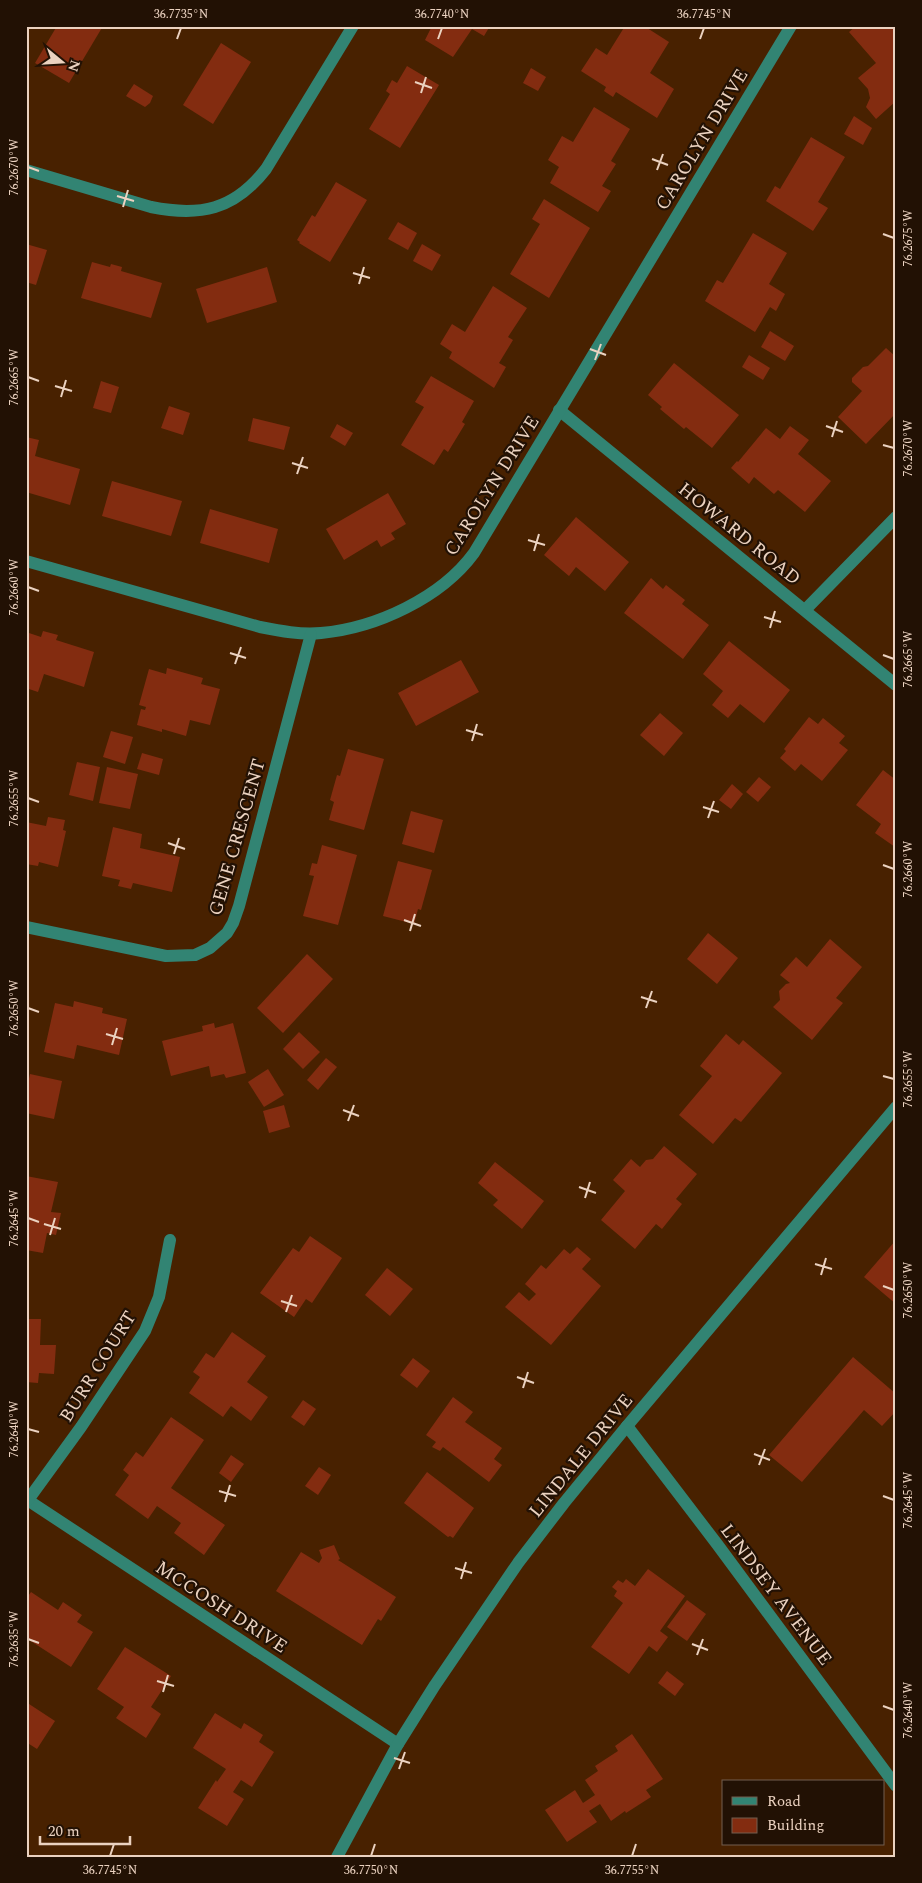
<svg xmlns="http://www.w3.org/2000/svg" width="922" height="1883" viewBox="0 0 922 1883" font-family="Spectral,serif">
  <rect width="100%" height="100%" fill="#482100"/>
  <!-- building -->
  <g fill="#832c10">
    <path d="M57,26H103L69,83L35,63Z"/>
    <path d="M432,26H490L484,36L472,29L453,57L425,40Z"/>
    <path d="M625,26H644L669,42L650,73L674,89L657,118L616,92L613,97L604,91L606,87L581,71L596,48L607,55Z"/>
    <path d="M856,26H896V101L876,119L866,107L870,98L868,89L858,78L876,63L849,32Z"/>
    <path d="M221,43L251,62L213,124L183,105Z"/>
    <path d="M407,66L439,85L400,148L369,129L390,94L386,91L392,80L397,83Z"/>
    <path d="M531,68L546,77L538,91L523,83Z"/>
    <path d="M134,84L153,96L150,103L145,107L126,96Z"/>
    <path d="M594,107L630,129L611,161L616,164L602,186L611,191L598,212L550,183L559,167L548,160L562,136L573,142Z"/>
    <path d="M854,116L872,128L863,145L844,134Z"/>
    <path d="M811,137L845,157L818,202L828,208L813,231L766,201L775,186L780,189Z"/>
    <path d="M336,182L367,200L330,262L299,243L300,242L297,240L312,215L315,217Z"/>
    <path d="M544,199L590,228L549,298L510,274L540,224L532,219Z"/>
    <path d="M398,222L417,233L408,250L388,239Z"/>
    <path d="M753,233L787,253L769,284L785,294L776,311L770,307L755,332L705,301L717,280L723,283Z"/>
    <path d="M26,244L47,250L36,285L26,282Z"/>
    <path d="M422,244L441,255L432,271L413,261Z"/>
    <path d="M92,262L110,267L111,264L122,267L121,271L162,283L151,318L81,298Z"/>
    <path d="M267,267L277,302L207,323L196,289Z"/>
    <path d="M493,286L527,308L508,337L513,340L499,363L506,367L494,388L449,358L452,352L440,344L452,324L465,332Z"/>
    <path d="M770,331L794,346L785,361L761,347Z"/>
    <path d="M886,348L896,357V413L866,444L838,417L862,391L852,382V378L863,367L868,366Z"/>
    <path d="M749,355L770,368L763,380L742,367Z"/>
    <path d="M674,363L739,415L712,448L686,427L684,429L660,409L662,407L648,395Z"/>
    <path d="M431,376L474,401L462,422L465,424L448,452L444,449L434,465L401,445L424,407L415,402Z"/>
    <path d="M101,381L119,387L111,413L93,408Z"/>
    <path d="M169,406L190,413L183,435L161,428Z"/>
    <path d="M253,418L290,427L284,450L248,441Z"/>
    <path d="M337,424L353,433L345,446L330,437Z"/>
    <path d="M790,426L809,440L798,454L831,481L805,512L778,490L774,494L754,477L749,484L731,468L737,461L738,462L766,428L780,439Z"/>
    <path d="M26,437L39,440L35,456L80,469L70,505L26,492Z"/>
    <path d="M112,481L182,501L171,536L102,516Z"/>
    <path d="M388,493L406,524L391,533L395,539L381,547L377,540L344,560L326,529Z"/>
    <path d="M210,509L278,529L269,563L200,543Z"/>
    <path d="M576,517L629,562L605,591L576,567L569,576L544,555Z"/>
    <path d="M651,578L663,589L666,585L685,600L682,604L709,625L683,659L624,613Z"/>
    <path d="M43,631L58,635L56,640L94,652L84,687L44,674L38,692L26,688V632L41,637Z"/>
    <path d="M729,641L790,690L764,723L740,704L728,718L712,705L723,691L703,674Z"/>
    <path d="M461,660L479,692L416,726L398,693Z"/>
    <path d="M167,668L203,678L201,684L220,689L210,725L190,720L186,736L162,729V732L137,725L141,709L145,710L146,707L139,705L149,669L166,674Z"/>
    <path d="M660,713L683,733L664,756L640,735Z"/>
    <path d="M809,717L818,724L823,718L845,736L839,743L848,750L822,781L801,764L795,771L780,758L786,751L784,749Z"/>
    <path d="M111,731L133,737L125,764L103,757Z"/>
    <path d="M348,749L384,759L364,830L329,820L334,802L330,800L337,775L340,776Z"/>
    <path d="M142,753L163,759L159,775L137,769Z"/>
    <path d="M77,762L100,767L93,801L69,795Z"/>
    <path d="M107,767L138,774L130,809L99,803Z"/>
    <path d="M883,770L896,780L895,847L875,833L881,824L856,805Z"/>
    <path d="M759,777L771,787L758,802L746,792Z"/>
    <path d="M732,784L743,794L731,809L719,800Z"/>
    <path d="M411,811L443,820L434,853L402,844Z"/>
    <path d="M48,817L65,820L63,830L66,831L58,867L39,862L38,866L26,864V822L46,826Z"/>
    <path d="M113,827L142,834L140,848L180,857L172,892L133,883L131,889L118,886L120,880L102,876Z"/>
    <path d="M322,845L357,855L338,925L303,916L314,876L309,875L312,863L317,864Z"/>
    <path d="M398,861L432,870L421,910L418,909L414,924L383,916Z"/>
    <path d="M708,933L738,958L717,984L687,959Z"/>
    <path d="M830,939L862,967L836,998L843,1003L812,1040L773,1007L780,1000L779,991L786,984L790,983L780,975L796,957L807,967Z"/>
    <path d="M307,954L333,979L283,1033L257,1008Z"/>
    <path d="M74,1001L103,1008L102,1013L127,1019L119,1055L77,1045L74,1059L44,1052L55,1003L73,1007Z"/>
    <path d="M214,1023L215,1028L233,1023L246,1073L226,1078L224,1074L211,1077L209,1066L171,1076L162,1041L203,1031L202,1026Z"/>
    <path d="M299,1032L320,1052L303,1069L283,1049Z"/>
    <path d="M726,1034L739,1045L743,1040L782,1073L741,1122L735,1118L713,1144L679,1115L712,1076L700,1066Z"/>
    <path d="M326,1058L337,1067L318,1090L307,1080Z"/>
    <path d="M268,1069L284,1095L264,1107L248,1082Z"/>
    <path d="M30,1074L62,1081L54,1119L26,1113V1092Z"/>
    <path d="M284,1105L290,1127L269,1133L263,1111Z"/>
    <path d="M664,1146L697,1174L676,1199L682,1204L662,1229L656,1224L635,1249L601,1220L625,1191L613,1180L631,1159L640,1167L646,1160L653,1159Z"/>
    <path d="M495,1162L544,1201L522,1229L493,1205L498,1200L478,1183Z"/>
    <path d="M26,1176L58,1182L51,1212L61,1213L56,1235L47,1233L43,1253L26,1250Z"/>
    <path d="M310,1236L342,1258L312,1303L306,1299L294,1317L260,1293L293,1248L299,1252Z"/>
    <path d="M896,1240V1304L864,1277Z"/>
    <path d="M577,1247L591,1259L582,1269L601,1286L551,1345L505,1307L519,1292L529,1301L536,1294L525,1284L541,1265L546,1269L564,1249L570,1254Z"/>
    <path d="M387,1268L413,1289L390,1316L365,1295Z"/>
    <path d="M26,1319H41L40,1345H56L54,1374L39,1373L38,1383L26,1382Z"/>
    <path d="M232,1332L266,1356L247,1382L268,1397L251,1421L231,1406L223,1417L189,1393L200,1377L193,1372L206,1353L214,1358Z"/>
    <path d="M853,1357L896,1394V1411L882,1426L864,1410L802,1482L769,1455Z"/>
    <path d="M413,1358L430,1371L417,1388L400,1375Z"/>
    <path d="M453,1397L473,1412L465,1422L502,1448L494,1459L502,1465L489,1482L443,1447L440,1451L432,1447L436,1442L426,1435Z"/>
    <path d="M303,1400L316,1409L304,1426L291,1417Z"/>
    <path d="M171,1417L204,1440L171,1488L225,1525L204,1555L174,1533L181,1523L157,1506L148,1519L115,1495L129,1475L123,1470L136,1452L143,1457Z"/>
    <path d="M231,1455L244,1464L231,1482L219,1473Z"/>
    <path d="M319,1467L331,1475L318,1495L305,1486Z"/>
    <path d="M427,1472L474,1508L453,1538L450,1536L448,1537L404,1503Z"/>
    <path d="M334,1545L340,1559L338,1560L396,1597L381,1621L378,1619L362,1645L276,1591L301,1552L319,1563L322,1558L319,1550Z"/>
    <path d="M648,1569L685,1596L660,1631L668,1637L657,1652L649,1646L629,1674L591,1647L623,1603L614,1596L617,1591L612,1587L618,1580L623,1583L626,1579L635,1586Z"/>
    <path d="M31,1592L58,1610L63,1602L82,1615L77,1622L93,1632L71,1667L26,1638V1599Z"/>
    <path d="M687,1600L706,1614L687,1641L667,1627Z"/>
    <path d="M125,1647L171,1676L151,1707L161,1714L146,1738L116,1718L124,1707L97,1689Z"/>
    <path d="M667,1671L684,1684L675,1696L658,1683Z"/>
    <path d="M26,1702L55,1721L37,1749L26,1742Z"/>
    <path d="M215,1713L241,1729L244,1723L263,1735L259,1742L274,1752L252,1787L241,1780L233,1792L244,1799L227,1826L198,1808L216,1780L217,1782L226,1769L193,1748Z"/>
    <path d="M632,1734L663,1779L646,1790L651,1797L626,1813L625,1811L611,1821L600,1804L589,1811L597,1822L567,1842L545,1810L575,1790L583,1803L595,1795L585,1780L598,1771L595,1766L618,1751L615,1746Z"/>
  </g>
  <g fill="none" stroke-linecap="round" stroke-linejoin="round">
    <!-- minor -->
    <g stroke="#328473" stroke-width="12">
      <path d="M26,170L151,207C200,217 234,210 266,169L353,26"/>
      <path d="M559,410L896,685"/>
      <path d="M26,561L260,627C280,631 301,635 321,633C376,628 441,598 474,553L791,26"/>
      <path d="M805,610L896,517"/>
      <path d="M26,927L166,956L195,955L210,948L227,933L233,923L239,906L311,634"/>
      <path d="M627,1426L717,1544L896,1786"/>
      <path d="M26,1499L398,1744"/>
      <path d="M28,1500L81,1427L145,1331L159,1297L170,1240"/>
      <path d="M337,1857L398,1744L435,1685L518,1563L564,1503L627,1426L896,1107"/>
    </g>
  </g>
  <!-- ticks -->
  <path fill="none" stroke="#ebd2c0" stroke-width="2" d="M177,39L181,28M438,39L442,28M700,39L704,28M415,82L432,88M421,93L426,77M652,159L668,165M28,167L39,171M657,170L663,154M117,196L134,201M123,207L128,190M883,234L894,238M353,273L370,278M359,284L364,267M590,349L606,355M595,360L601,344M28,377L39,381M55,386L72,391M61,397L66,380M826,426L843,432M832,437L837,421M883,445L894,448M292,463L308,468M297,474L303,457M528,540L545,545M534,551L539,534M28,587L39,591M764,617L781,622M770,628L775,611M230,653L246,658M883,655L894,659M235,664L241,647M466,730L483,735M472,741L477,724M28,798L39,802M703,807L719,812M708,818L714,801M168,843L185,849M174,854L179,838M883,865L894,869M404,920L421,926M410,931L415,914M641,997L657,1002M28,1008L39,1012M646,1008L652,991M106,1034L123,1039M112,1045L117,1028M883,1076L894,1079M343,1110L359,1116M348,1121L354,1105M579,1187L596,1193M585,1198L590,1182M28,1218L39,1222M44,1224L61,1229M50,1235L55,1218M815,1264L832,1269M821,1275L826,1258M883,1286L894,1290M281,1301L297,1306M286,1312L292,1295M517,1377L534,1383M523,1388L528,1372M28,1429L39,1432M754,1454L770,1460M759,1465L765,1449M219,1491L236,1496M883,1496L894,1500M225,1502L230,1485M455,1568L472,1573M461,1579L466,1562M28,1639L39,1643M692,1644L708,1650M697,1655L703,1639M157,1681L174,1686M163,1692L168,1675M883,1706L894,1710M394,1758L410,1763M399,1769L405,1752M110,1856L114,1844M371,1856L375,1844M632,1856L636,1844"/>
  <g text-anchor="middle" stroke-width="4.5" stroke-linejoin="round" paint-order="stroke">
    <!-- street labels -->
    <g font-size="19" fill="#ebd2c0" stroke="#221104">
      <text transform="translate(701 139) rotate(-59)" y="7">CAROLYN DRIVE</text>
      <text transform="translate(491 485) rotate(-58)" y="7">CAROLYN DRIVE</text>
      <text transform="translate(740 533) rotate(39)" y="7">HOWARD ROAD</text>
      <text transform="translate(236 837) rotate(-74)" y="7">GENE CRESCENT</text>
      <text transform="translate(97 1366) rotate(-58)" y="7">BURR COURT</text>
      <text transform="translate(580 1455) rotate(-51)" y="7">LINDALE DRIVE</text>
      <text transform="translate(777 1594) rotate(53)" y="7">LINDSEY AVENUE</text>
      <text transform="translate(222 1606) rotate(33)" y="7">MCCOSH DRIVE</text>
    </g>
  </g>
  <!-- border -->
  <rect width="922" height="1883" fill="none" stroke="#221104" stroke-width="55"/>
  <!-- legend -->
  <rect x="722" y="1780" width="162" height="65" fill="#221104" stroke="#725e4f"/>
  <rect x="732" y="1797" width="25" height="8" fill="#328473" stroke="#725e4f"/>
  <text x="767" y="1806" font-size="15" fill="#ebd2c0">Road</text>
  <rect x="732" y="1818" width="25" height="15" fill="#832c10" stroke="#725e4f"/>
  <text x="767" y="1830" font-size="15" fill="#ebd2c0">Building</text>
  <!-- north arrow -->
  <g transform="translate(62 62) rotate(108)" stroke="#221104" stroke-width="4" paint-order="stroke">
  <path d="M0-4L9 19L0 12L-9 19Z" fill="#ebd2c0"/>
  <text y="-8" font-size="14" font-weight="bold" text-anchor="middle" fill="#ebd2c0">N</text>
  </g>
  <!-- scale -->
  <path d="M40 1836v8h90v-8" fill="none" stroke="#ebd2c0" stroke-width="2.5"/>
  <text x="48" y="1836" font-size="15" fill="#ebd2c0" stroke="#221104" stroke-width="4" paint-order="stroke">20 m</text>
  <rect x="28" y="28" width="866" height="1828" fill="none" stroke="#ebd2c0" stroke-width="2"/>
  <g font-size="12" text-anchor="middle" fill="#ebd2c0">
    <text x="181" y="18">36.7735°N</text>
    <text x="442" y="18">36.7740°N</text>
    <text x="704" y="18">36.7745°N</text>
    <text transform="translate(14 167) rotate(-90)" y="4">76.2670°W</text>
    <text transform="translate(908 238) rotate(-90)" y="4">76.2675°W</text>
    <text transform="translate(14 377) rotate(-90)" y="4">76.2665°W</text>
    <text transform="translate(908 448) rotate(-90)" y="4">76.2670°W</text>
    <text transform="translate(14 587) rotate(-90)" y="4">76.2660°W</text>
    <text transform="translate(908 659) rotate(-90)" y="4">76.2665°W</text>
    <text transform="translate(14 798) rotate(-90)" y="4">76.2655°W</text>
    <text transform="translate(908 869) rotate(-90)" y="4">76.2660°W</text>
    <text transform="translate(14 1008) rotate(-90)" y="4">76.2650°W</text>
    <text transform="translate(908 1079) rotate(-90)" y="4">76.2655°W</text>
    <text transform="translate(14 1218) rotate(-90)" y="4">76.2645°W</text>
    <text transform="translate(908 1290) rotate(-90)" y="4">76.2650°W</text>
    <text transform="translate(14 1429) rotate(-90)" y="4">76.2640°W</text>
    <text transform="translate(908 1500) rotate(-90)" y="4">76.2645°W</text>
    <text transform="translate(14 1639) rotate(-90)" y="4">76.2635°W</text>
    <text transform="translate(908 1710) rotate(-90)" y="4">76.2640°W</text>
    <text x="110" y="1874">36.7745°N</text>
    <text x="371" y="1874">36.7750°N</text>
    <text x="632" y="1874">36.7755°N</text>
  </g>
</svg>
